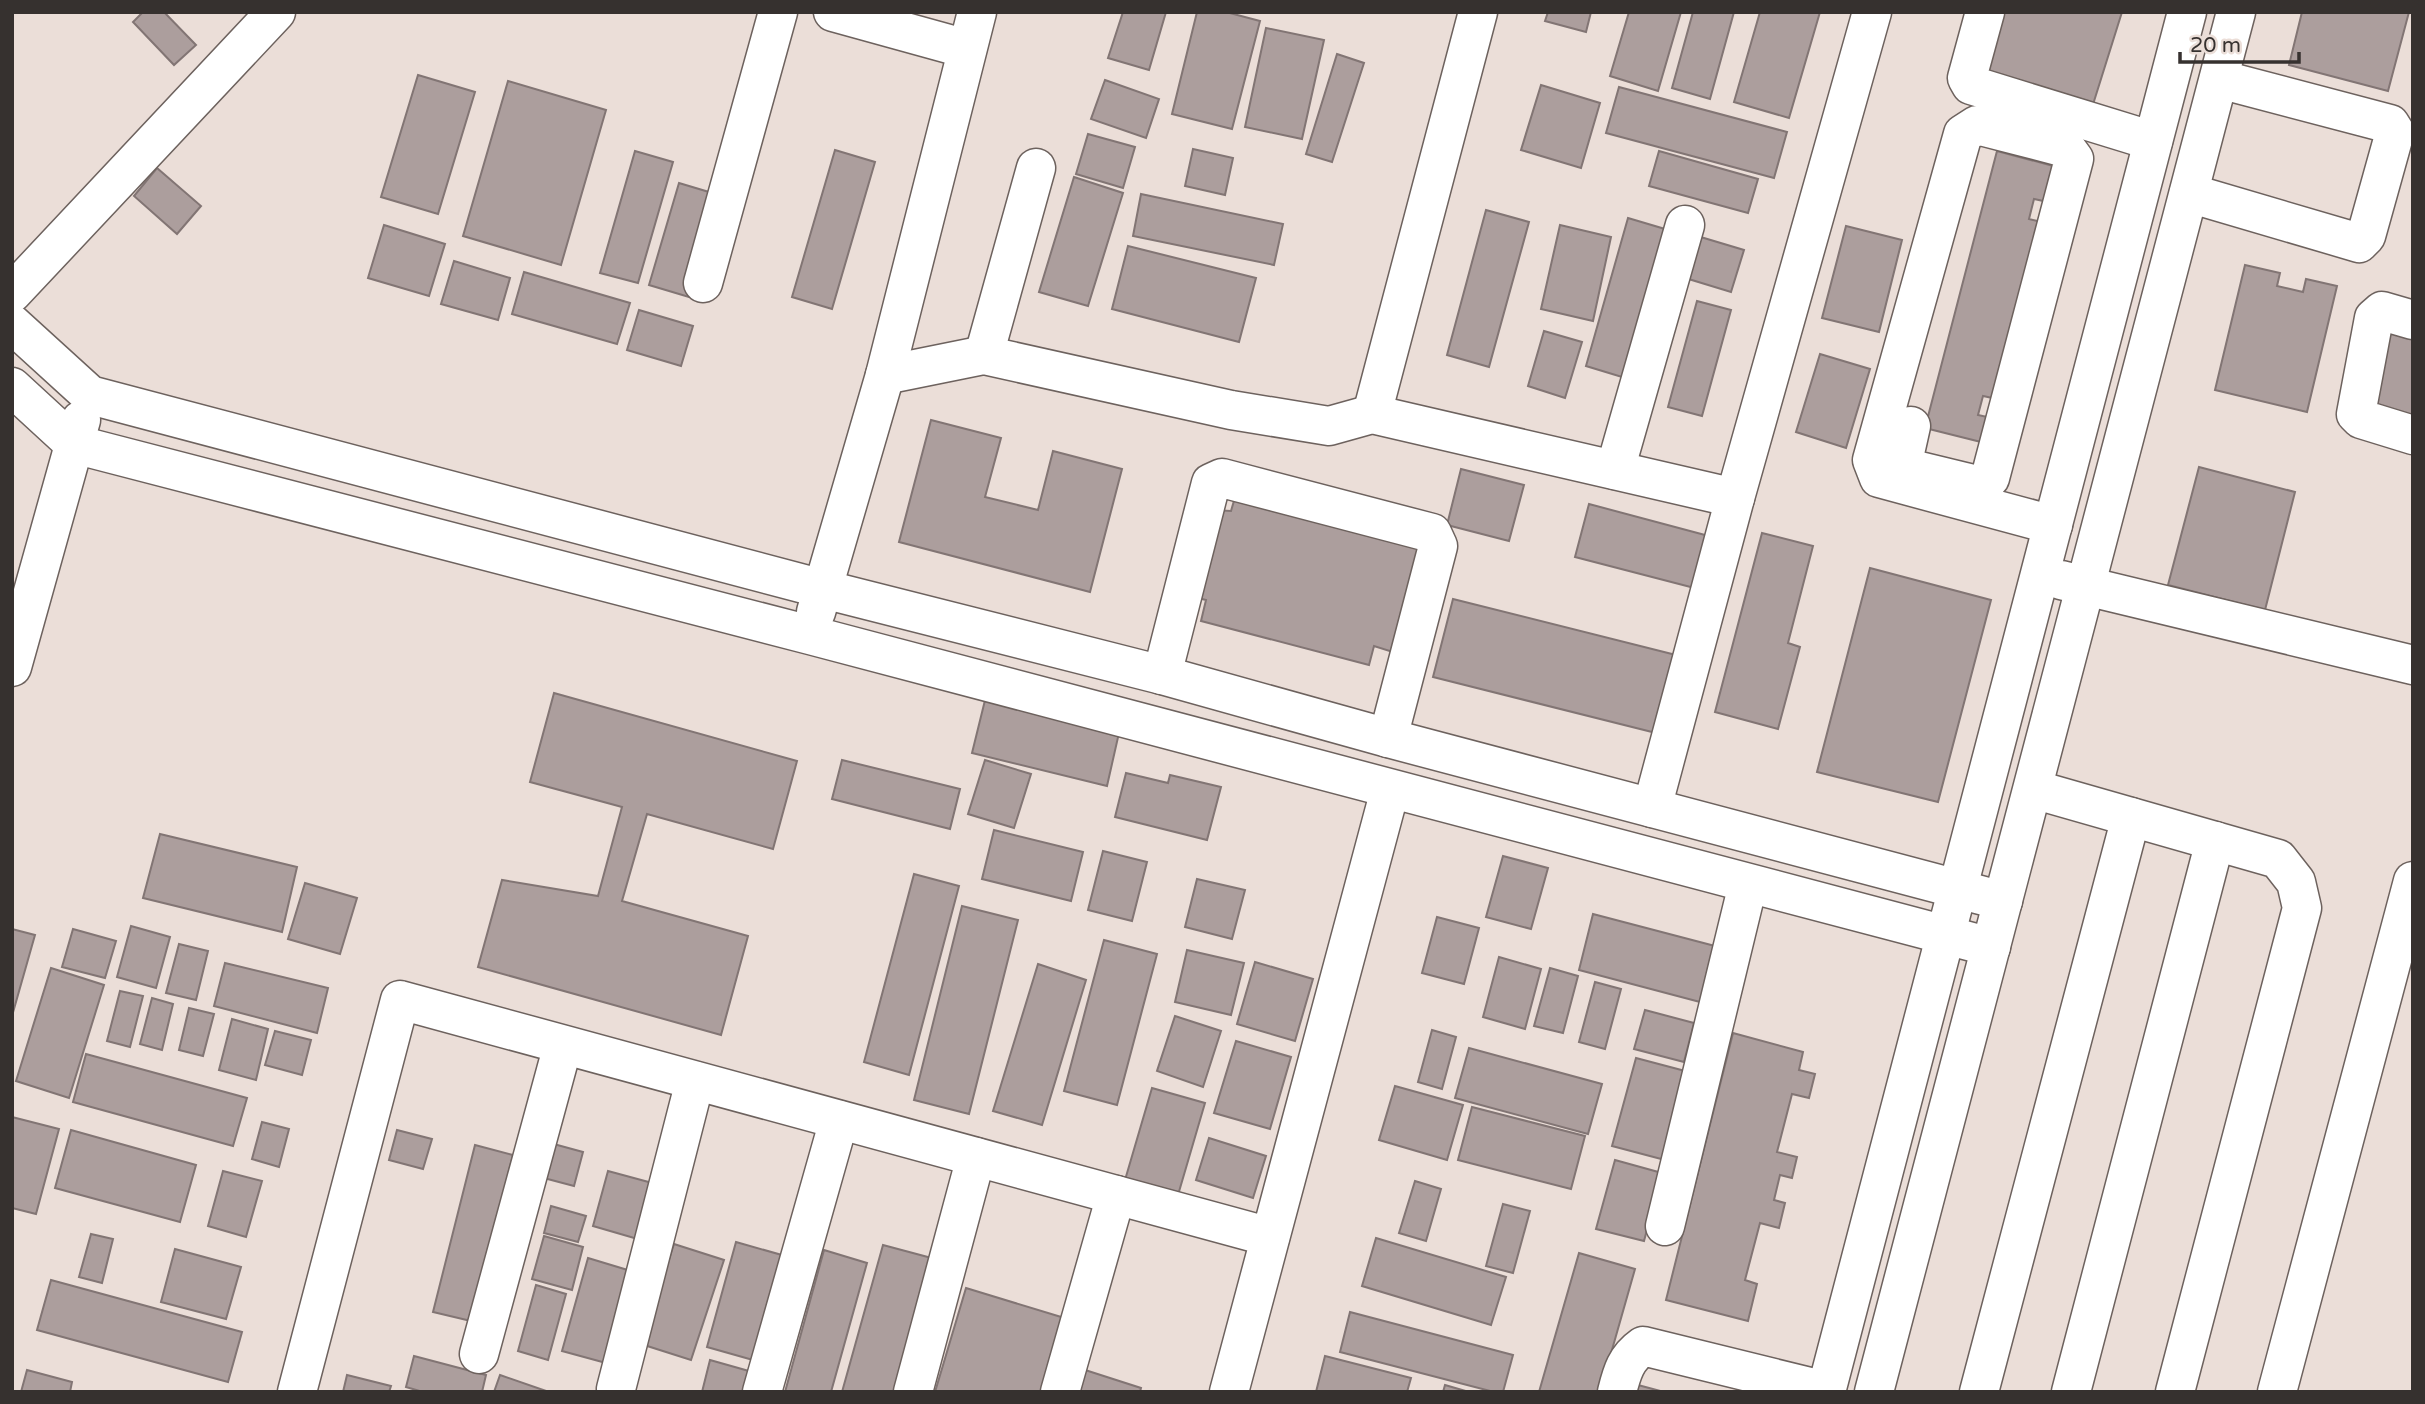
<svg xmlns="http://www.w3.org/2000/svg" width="2425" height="1404" viewBox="0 0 2425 1404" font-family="'Varela Round',sans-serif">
  <rect width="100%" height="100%" fill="#ebded8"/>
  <!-- building -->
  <g fill="#ac9e9d" stroke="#827574" stroke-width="2">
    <path d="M143,12H164L196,45L174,65L133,22Z"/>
    <path d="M1123,12H1166L1149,70L1108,58Z"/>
    <path d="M1197,12H1226L1260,21L1232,129L1172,114Z"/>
    <path d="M1548,12H1591L1586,32L1545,21Z"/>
    <path d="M1629,12H1681L1658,91L1610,76Z"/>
    <path d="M1693,12H1734L1710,99L1672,88Z"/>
    <path d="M1760,12H1820L1789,118L1734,102Z"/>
    <path d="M1999,12H2122L2090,114L1978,79Z"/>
    <path d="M2302,12H2409L2388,91L2289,65Z"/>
    <path d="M1266,28L1324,40L1302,139L1245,127Z"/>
    <path d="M1337,54L1364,63L1332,162L1306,154Z"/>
    <path d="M418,75L475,92L438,214L381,197Z"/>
    <path d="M1105,80L1159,99L1146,138L1091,119Z"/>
    <path d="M508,81L606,110L561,265L463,236Z"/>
    <path d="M1541,85L1600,103L1581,168L1521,150Z"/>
    <path d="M1619,87L1787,132L1774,178L1606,133Z"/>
    <path d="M1088,134L1135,147L1123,188L1076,174Z"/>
    <path d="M1193,149L1233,158L1225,195L1185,186Z"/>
    <path d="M835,150L875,162L832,309L792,297Z"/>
    <path d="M635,151L673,162L638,283L600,273Z"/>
    <path d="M1659,151L1758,179L1748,213L1649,186Z"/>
    <path d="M1997,151L2057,167L2048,202L2034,199L2029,219L2042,222L1997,399L1983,396L1978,415L1992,418L1985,443L1925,428Z"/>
    <path d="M157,168L201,206L177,234L134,196Z"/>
    <path d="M1074,177L1123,193L1088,306L1039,292Z"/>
    <path d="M679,183L719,195L689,297L649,285Z"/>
    <path d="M1141,194L1283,224L1274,265L1133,236Z"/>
    <path d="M1486,210L1529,222L1489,367L1447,355Z"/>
    <path d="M1628,218L1665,229L1622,377L1586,366Z"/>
    <path d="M384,225L445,244L429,296L368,278Z"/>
    <path d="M1560,225L1611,237L1593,321L1541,309Z"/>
    <path d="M1846,226L1902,240L1879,332L1822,318Z"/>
    <path d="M1694,235L1744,250L1731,292L1682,277Z"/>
    <path d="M1128,246L1256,278L1239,342L1112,309Z"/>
    <path d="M454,261L510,278L498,320L441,304Z"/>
    <path d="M2245,265L2280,273L2277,286L2303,292L2306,279L2337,286L2307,412L2215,390Z"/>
    <path d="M524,272L630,303L617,344L512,314Z"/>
    <path d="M1697,301L1731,310L1702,416L1668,407Z"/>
    <path d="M639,310L693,326L681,366L627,350Z"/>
    <path d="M2385,321L2413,329V432L2367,419Z"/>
    <path d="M1544,331L1582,342L1565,398L1528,386Z"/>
    <path d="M1820,354L1870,369L1846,448L1796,432Z"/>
    <path d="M931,420L1001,438L985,497L1038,510L1053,451L1122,469L1090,592L899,542Z"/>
    <path d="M2199,467L2295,492L2265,610L2168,585Z"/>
    <path d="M1461,469L1524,485L1509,541L1447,525Z"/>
    <path d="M1238,487L1427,540L1396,653L1374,646L1369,665L1201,621L1206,600L1186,595L1213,510L1231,511Z"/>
    <path d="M1589,504L1720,539L1706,591L1575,557Z"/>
    <path d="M1762,533L1813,546L1788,643L1800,647L1778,729L1715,712Z"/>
    <path d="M1870,568L1991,600L1938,802L1817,772Z"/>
    <path d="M1453,599L1680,656L1660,734L1433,677Z"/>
    <path d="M988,688L1121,724L1107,786L972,753Z"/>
    <path d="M554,693L797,761L773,849L647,814L622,901L748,936L721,1035L478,967L502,880L598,896L622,807L530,782Z"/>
    <path d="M842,760L960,789L950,829L832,799Z"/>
    <path d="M985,760L1031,774L1014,828L968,814Z"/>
    <path d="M1126,773L1168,783L1170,775L1221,787L1207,840L1115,817Z"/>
    <path d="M994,830L1083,852L1071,901L982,879Z"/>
    <path d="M160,834L297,867L282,932L143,898Z"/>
    <path d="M1103,851L1147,862L1132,921L1088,910Z"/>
    <path d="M1503,856L1548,868L1531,929L1486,917Z"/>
    <path d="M914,874L959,886L909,1075L864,1062Z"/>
    <path d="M1197,879L1245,890L1232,939L1185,927Z"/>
    <path d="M305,883L357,898L340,954L288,939Z"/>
    <path d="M962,906L1018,920L969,1114L914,1100Z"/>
    <path d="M1593,914L1715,946L1700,1002L1579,970Z"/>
    <path d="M1437,917L1479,928L1464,984L1422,973Z"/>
    <path d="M131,926L170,937L156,988L117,977Z"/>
    <path d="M12,929L35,935L12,1016Z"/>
    <path d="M73,929L116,941L105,978L62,967Z"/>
    <path d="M1104,940L1157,954L1117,1105L1064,1091Z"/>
    <path d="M179,944L208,951L196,1000L166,993Z"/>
    <path d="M1187,950L1244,963L1231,1015L1175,1002Z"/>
    <path d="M1499,957L1541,969L1525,1029L1483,1017Z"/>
    <path d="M1255,962L1313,979L1295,1041L1237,1024Z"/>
    <path d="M225,963L328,988L317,1033L214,1006Z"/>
    <path d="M1038,964L1086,980L1042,1125L993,1111Z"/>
    <path d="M51,968L104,985L69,1098L16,1081Z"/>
    <path d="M1550,968L1578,976L1563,1033L1534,1026Z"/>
    <path d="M1595,982L1621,989L1605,1049L1579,1042Z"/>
    <path d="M120,991L143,996L130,1047L107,1041Z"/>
    <path d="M152,998L173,1004L162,1050L140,1044Z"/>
    <path d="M189,1008L214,1014L203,1056L179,1050Z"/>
    <path d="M1645,1010L1694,1023L1684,1062L1634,1049Z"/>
    <path d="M1175,1016L1221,1031L1203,1087L1157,1071Z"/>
    <path d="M232,1019L268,1029L256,1080L219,1070Z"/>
    <path d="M1432,1030L1456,1037L1442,1089L1418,1082Z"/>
    <path d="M275,1031L311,1040L302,1075L265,1065Z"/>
    <path d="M1733,1033L1803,1052L1799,1070L1815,1074L1809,1098L1792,1094L1777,1152L1797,1157L1792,1178L1780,1175L1774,1200L1785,1203L1779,1228L1760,1223L1745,1280L1757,1284L1748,1321L1666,1300Z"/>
    <path d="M1236,1041L1291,1057L1270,1129L1214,1113Z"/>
    <path d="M1469,1048L1602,1084L1588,1134L1455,1098Z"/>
    <path d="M86,1054L247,1098L233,1146L73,1102Z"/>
    <path d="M1636,1058L1689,1072L1665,1160L1612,1146Z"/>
    <path d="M1395,1086L1463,1105L1447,1160L1379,1140Z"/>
    <path d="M1152,1088L1205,1103L1178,1195L1125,1180Z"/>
    <path d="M1472,1107L1585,1136L1571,1189L1458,1160Z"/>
    <path d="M12,1117L59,1129L36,1214L12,1208Z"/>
    <path d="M262,1122L289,1129L279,1167L252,1159Z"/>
    <path d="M71,1130L196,1165L180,1222L55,1188Z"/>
    <path d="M397,1130L432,1139L423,1169L389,1160Z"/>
    <path d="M1209,1138L1266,1156L1253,1198L1196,1180Z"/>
    <path d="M550,1143L583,1152L574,1186L540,1177Z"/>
    <path d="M475,1145L513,1155L471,1321L433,1312Z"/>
    <path d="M1615,1160L1662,1173L1644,1241L1596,1229Z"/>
    <path d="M223,1171L262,1181L246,1237L208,1226Z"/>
    <path d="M608,1171L656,1184L641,1240L593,1226Z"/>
    <path d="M1415,1181L1441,1189L1426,1241L1399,1233Z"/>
    <path d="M1503,1204L1530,1211L1513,1273L1486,1266Z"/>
    <path d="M551,1206L586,1216L578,1242L544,1233Z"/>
    <path d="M91,1234L113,1239L102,1283L79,1277Z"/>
    <path d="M544,1236L583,1247L572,1290L532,1279Z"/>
    <path d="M1376,1238L1506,1277L1491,1325L1362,1286Z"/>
    <path d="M736,1242L789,1257L760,1362L707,1347Z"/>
    <path d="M674,1244L724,1260L691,1360L641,1344Z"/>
    <path d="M883,1245L939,1260L903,1392H842Z"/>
    <path d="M175,1249L241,1267L226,1319L161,1302Z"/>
    <path d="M824,1250L867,1263L831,1392H785Z"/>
    <path d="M1579,1253L1635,1269L1600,1392H1539Z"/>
    <path d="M588,1258L631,1271L606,1363L562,1351Z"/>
    <path d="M51,1280L242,1332L228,1382L37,1330Z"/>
    <path d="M536,1285L566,1294L548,1360L518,1351Z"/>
    <path d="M966,1288L1071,1320L1049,1392H935Z"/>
    <path d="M1350,1312L1513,1355L1503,1392H1494L1340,1352Z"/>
    <path d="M414,1356L486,1375L482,1392H423L406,1387Z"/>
    <path d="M1325,1356L1411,1378L1407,1392H1316Z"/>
    <path d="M710,1360L756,1373L751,1392H702Z"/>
    <path d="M1082,1369L1141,1388L1140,1392H1075Z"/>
    <path d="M27,1370L72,1382L70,1392H21Z"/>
    <path d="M347,1375L391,1386L389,1392H343Z"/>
    <path d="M500,1375L549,1392H494Z"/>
    <path d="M1445,1385L1469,1392H1443Z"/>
    <path d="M1638,1385L1664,1392H1636Z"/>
  </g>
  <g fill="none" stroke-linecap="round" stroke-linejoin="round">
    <!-- minor casing -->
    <g stroke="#6d625e" stroke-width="41">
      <g id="minor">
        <path d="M833,12L967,49"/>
        <path d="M1985,12L1967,78L1971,85L2153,141"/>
        <path d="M2189,193L2359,243L2366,236L2395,132L2390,124L2219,79"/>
        <path d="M703,283L778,12"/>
        <path d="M12,293L276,12"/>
        <path d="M2413,320L2382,311L2374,318L2356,414L2361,419L2413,435"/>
        <path d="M12,324L90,395L823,589L1162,675L1388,738L2003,901"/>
        <path d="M984,355L1036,168"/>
        <path d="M885,375L984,355L1231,410L1329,426L1372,414L1735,498"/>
        <path d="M12,387L74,444L810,635L1991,947"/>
        <path d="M1372,414L1478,12"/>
        <path d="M1911,426L1903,462L1911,469L1981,486L1990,478L2074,159L2066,148L1977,125L1963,134L1872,460L1879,478L2053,525"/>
        <path d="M1615,470L1685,225"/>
        <path d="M2061,580L2413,665"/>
        <path d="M816,612L885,375L977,12"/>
        <path d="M12,667L81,420"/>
        <path d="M1162,675L1211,483L1222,478L1432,533L1438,546L1388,738"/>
        <path d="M2033,789L2278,859L2296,882L2302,908L2175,1392"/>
        <path d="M1652,808L1735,498L1872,12"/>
        <path d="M1665,1226L1748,884"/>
        <path d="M479,1354L563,1045"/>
        <path d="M616,1389L695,1081"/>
        <path d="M297,1392L400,1000L1270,1237"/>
        <path d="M762,1392L839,1120"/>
        <path d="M913,1392L976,1157"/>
        <path d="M1060,1392L1116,1195"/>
        <path d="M1229,1392L1390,790"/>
        <path d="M1617,1392C1622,1372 1626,1358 1643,1346L1826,1391"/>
        <path d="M1826,1392L2187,12"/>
        <path d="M1874,1392L2236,12"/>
        <path d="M1979,1392L2131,817"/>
        <path d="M2071,1392L2215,841"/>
        <path d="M2277,1392L2413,881"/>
      </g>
    </g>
    <!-- minor -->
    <use href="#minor" stroke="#fff" stroke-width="38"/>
  </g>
  <!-- border -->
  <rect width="2425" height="1404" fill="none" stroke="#36312f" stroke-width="28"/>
  <!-- scale -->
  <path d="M2180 52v10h119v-10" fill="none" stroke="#36312f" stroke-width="3.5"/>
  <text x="2190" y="52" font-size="21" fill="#36312f" stroke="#ebded8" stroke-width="5" paint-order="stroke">20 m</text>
</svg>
